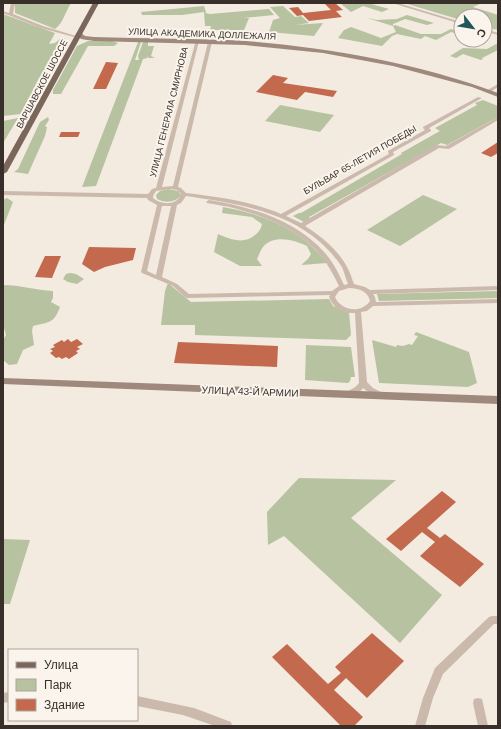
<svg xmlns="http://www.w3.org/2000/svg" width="501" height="729" viewBox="0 0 501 729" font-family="Arial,sans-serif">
  <rect width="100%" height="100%" fill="#f3eae0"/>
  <!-- green -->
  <g fill="#b7c2a0">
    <path d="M15,3H71C65,12 64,22 55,29L15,13Z"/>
    <path d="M340,3H368L389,9L382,12L363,6L351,12Z"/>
    <path d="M404,3H482L473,7L498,15V30L485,27V16H461V20Z"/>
    <path d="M204,6L206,12L205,13L210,14L269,9L274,15L243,18H249L244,30H210L211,26H205L204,12L182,15H142L141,12Z"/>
    <path d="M283,6L295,17L301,16L309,23L295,25L323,23L314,36L269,32L273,20L280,18L270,7Z"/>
    <path d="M3,14L55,33L49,44L55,43L61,38H65L38,80L21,114L3,116Z"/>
    <path d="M407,15L434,23L427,25L405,19L393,24V26L395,25L421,34H441L451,29L461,32V35L451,32L436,40L425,36L421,39L397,34L392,36L382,46L338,38L344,30L351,27L381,38L396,32L393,26L367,18L377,20L397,19Z"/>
    <path d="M88,41H112L118,43L114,46H88L61,94H53V90L77,46Z"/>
    <path d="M138,42H141L135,60H139L138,56L143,42H148V46H154L151,56L155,58H148V56L147,58L143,59L96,186L82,187Z"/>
    <path d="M498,43V50L482,58L483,59L481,60L463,54L456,58L450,56L463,48L487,49Z"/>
    <path d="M483,100L498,106V117L447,145L441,143L309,217L310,218L304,222L293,216L299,213H301L402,154L401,153L440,131L435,128L477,105L475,103Z"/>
    <path d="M280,105L334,115L320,132L265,121Z"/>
    <path d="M48,117L49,120L45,126L47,127L45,136L28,174L14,172L18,169L40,122Z"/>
    <path d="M18,118L3,143V121Z"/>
    <path d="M168,189L178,191L181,195C176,203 164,203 157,199L156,195L160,191Z"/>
    <path d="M423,195L457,209L400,246L367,230Z"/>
    <path d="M7,198L13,202L3,227V200Z"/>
    <path d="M223,207C265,215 300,228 327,263L301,265L308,259L311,254L307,246C295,240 273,234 263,247C260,251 259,255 257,259L262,266H240L214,252L218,234C229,239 244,245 255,235C259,232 261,229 262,224L252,217L222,213Z"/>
    <path d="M70,273L76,274L84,279L77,284L68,282L63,279L66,274Z"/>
    <path d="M168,283L191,302L329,299L333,306L349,312L351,335L346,340L195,335V325H161L165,291Z"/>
    <path d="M3,285C20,285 36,290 53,291V298L51,302L60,307C54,324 48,322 33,326L32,331L34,345L23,350L17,364L9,365L3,360V340L6,335L3,324Z"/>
    <path d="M498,291V298L379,301L377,294Z"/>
    <path d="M416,332L469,352L477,383L468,387L379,383L372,340L396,347L397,345L403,346L409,344L412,345L418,336L414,335Z"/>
    <path d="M306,345L351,347L355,377H351L350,381L348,383L305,380Z"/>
    <path d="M299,478L396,480L351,518L442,595L400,643L284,536L268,545L267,512Z"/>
    <path d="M3,539L30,540L10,604H3Z"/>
  </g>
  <!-- building -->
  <g fill="#c3694d">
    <path d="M335,3L343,10L336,11L342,17L309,21L303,15L297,16L289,8L298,7L303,13L331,10L325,4Z"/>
    <path d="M106,62L118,63L106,89H93Z"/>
    <path d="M273,75L288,78L283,83L337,91L333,97L305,92L297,100L256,92Z"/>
    <path d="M61,132H80L78,137H59Z"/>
    <path d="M498,142V153L491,157L481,153Z"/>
    <path d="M89,247L136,248L133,260L105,267L94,272L82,264Z"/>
    <path d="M45,256H61L52,278L35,277Z"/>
    <path d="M68,339L71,342L77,339L83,344L77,347L80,349L76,351L78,353L69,359L66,357L62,359L59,357L56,358L50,353L53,351L50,349L55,347L53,345L62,340L64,342Z"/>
    <path d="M178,342L278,346L277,367L174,363Z"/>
    <path d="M442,491L456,502L427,528L440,538L445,534L484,564L460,587L420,556L435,542L422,532L401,551L386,539Z"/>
    <path d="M372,633L404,661L367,698L346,678L334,690L363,717L354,726H341L272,657L287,644L328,684L341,673L335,667Z"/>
  </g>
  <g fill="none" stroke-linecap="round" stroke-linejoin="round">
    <!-- minor -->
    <g fill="#cbbaac" fill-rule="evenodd">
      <path d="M11,3H15L13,14L43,26L76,36L74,37L41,28L3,13V11L9,13Z"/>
      <path d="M392,3H398L461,22V24Z"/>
      <path d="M485,29L498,33V35L485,31Z"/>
      <path d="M196,40L199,41L162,187L173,186L208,42L210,41L212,42L178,187L181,188L186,193C218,197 251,201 281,214L389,154L388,152V151L425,130L423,128V127L478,97L482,98L429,128L431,130V131L393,152L394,154V155L286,216L301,223L436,145L446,146L498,117V120L449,149L439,148L305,226C321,236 338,250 347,267C350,272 352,279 354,284L365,287L370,290L498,286V290L373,294L375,297L376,302L498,299V303L373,306L367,311L361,312L367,382L373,388L383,393L384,395L383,397C376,398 368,392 363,388C360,393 354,395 348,397L344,394C349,389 354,390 359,383L355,313C343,314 333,308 329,297L330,295L187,298L185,297L173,286L142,273L141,272L157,205L148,200L147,198L3,195V191L148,194L152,189L156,188ZM170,189L177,190L181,194C177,206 161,205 153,198V196L156,191ZM186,196C233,203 283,210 320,242C328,249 336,258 342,267C344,272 346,279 348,284L344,285C339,274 333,262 325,253C296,220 251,207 209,200L206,202L207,203C217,205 227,206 237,209C268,217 302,232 322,257C329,266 334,276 339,286L332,291L189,294L177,284L162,277L177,205L181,203ZM162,206H171L156,275L147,271ZM349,288C358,288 368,291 370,301C361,314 341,311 335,297L339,291Z"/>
      <path d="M498,84V87L490,92L486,91Z"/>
      <path d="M492,616H498V624H494L443,674L433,698L425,726H415L423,698L435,668L489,617Z"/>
      <path d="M9,692V702L3,703V693Z"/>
      <path d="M137,696L194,708L231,722L232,726H215L183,715L137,706Z"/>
      <path d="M478,698L482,699L483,703L488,726H478L473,703L474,699Z"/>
    </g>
    <!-- secondary -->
    <g fill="#9f897d" fill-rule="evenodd">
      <path d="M77,33H81L85,36L94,37C144,39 196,38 246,41C331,48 418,63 498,93V97L472,87L393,66L323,53L245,45L94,41L81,39L76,34Z"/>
      <path d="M3,378L498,396V404L3,384Z"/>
    </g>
    <!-- primary -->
    <path fill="#7b665c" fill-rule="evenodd" d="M93,3H99L7,172L3,174V166Z"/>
  </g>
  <g text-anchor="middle" stroke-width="4" stroke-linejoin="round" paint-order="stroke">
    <!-- far-street labels -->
    <g font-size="9" fill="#392f2a" stroke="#faf4ec">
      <text transform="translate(202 34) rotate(2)" y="3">УЛИЦА АКАДЕМИКА ДОЛЛЕЖАЛЯ</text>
      <text transform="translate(42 84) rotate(-62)" y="3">ВАРШАВСКОЕ ШОССЕ</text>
      <text transform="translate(169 112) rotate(-76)" y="3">УЛИЦА ГЕНЕРАЛА СМИРНОВА</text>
      <text transform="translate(360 160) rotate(-30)" y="3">БУЛЬВАР 65-ЛЕТИЯ ПОБЕДЫ</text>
    </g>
    <!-- street labels -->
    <g font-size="10" fill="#392f2a" stroke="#faf4ec">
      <text transform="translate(250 391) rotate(2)" y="4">УЛИЦА 43-Й АРМИИ</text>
    </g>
  </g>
  <!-- border -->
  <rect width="501" height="729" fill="none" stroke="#392f2a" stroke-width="8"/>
  <!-- legend -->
  <rect x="8" y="649" width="130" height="72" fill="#faf4ec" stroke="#ada59e"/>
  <rect x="16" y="662" width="20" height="6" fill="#7b665c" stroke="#ada59e"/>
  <text x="44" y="669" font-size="12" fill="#392f2a">Улица</text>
  <rect x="16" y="679" width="20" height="12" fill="#b7c2a0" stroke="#ada59e"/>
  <text x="44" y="689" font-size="12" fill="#392f2a">Парк</text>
  <rect x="16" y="699" width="20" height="12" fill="#c3694d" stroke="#ada59e"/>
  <text x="44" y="709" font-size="12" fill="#392f2a">Здание</text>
  <!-- north arrow -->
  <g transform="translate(473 28) rotate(121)"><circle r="19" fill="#faf4ec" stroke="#ada59e"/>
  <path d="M0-3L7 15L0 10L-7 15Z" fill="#20575a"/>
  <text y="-6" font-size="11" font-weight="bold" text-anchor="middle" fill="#392f2a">С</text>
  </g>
</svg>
